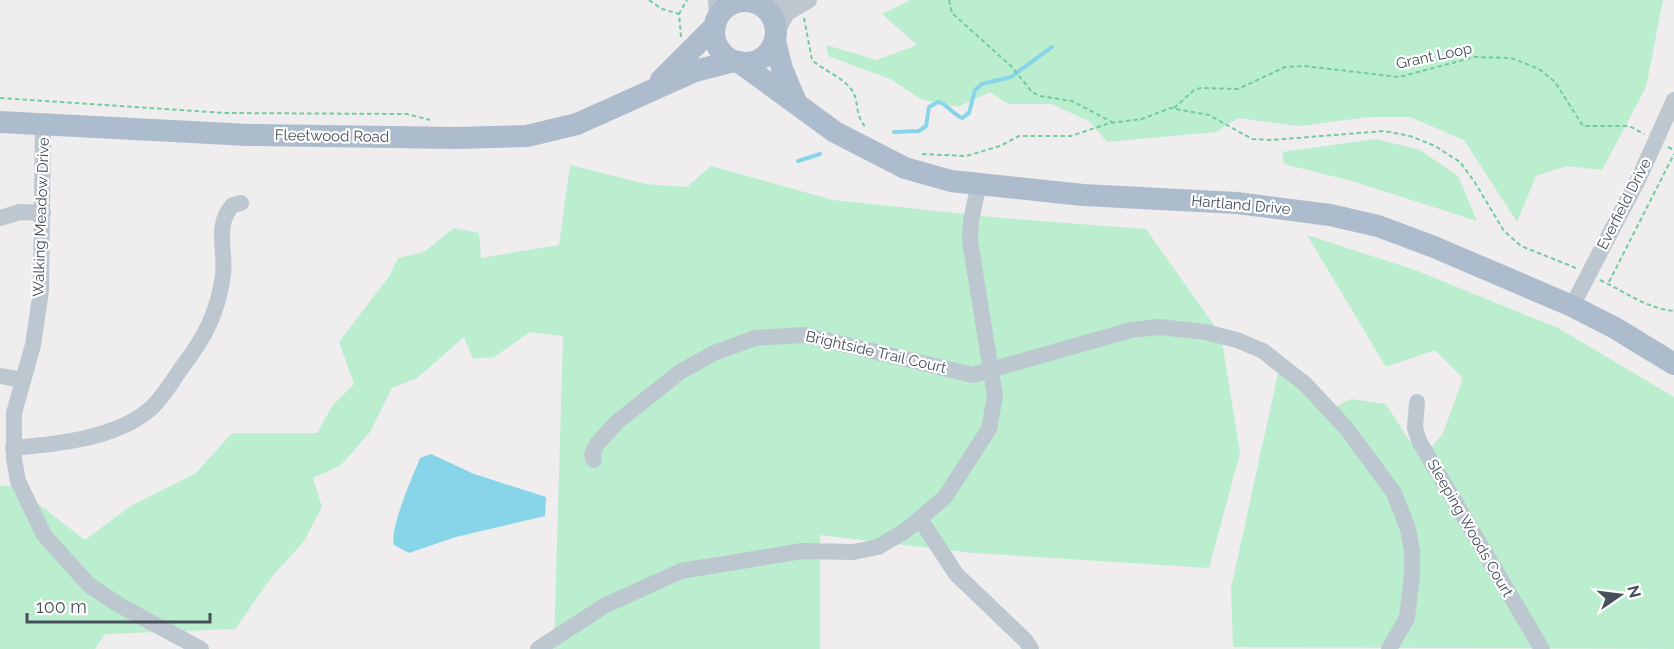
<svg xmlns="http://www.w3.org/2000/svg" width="1674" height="649" viewBox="0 0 1674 649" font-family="Raleway,sans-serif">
  <rect width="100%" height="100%" fill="#efeded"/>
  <!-- green -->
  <g fill="#baeecf">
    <path d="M910,0H1663L1646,87L1602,170L1566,166L1536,176L1517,222L1464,140L1410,117H1369L1300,126L1238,118L1216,132L1107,142L1090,122L1052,104H1008L990,92L958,107L921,99L890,79L828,56L826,45L877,60L917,45L882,14Z"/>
    <path d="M1376,139L1420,150L1458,176L1477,221L1352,181L1284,164L1282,152Z"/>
    <path d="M570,165L646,184L687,187L711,166L833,200L1012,219L1146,229L1221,335L1240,453L1209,568L973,553L820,535V649H554L563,336L530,332L494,357L473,359L464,337L417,378L392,388L370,432L341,465L313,478L322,507L304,541L271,578L235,629L105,634L95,649H0V486H15L85,540L132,505L196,473L232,433H317L333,405L354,384L339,342L390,275L398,258L424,252L454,228L479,233L481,258L559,245Z"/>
    <path d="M1307,235L1415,270L1558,328L1674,397V649L1233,647L1231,588L1279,369L1324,412L1351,399L1386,404L1410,442L1432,447L1443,433L1463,378L1435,350L1386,367Z"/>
  </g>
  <!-- water -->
  <path fill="#88d5ea" d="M431,454L474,474L546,497L545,516L456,537L409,553L394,545C389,529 413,476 420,458Z"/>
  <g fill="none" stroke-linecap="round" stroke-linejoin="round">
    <!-- stream -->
    <g stroke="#88d5ea" stroke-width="4">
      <path d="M894,132L919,131L926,126L929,107L938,102C948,104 952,114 962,118L969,113L975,90L982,84L1011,77L1052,47"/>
      <path d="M798,161L820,154"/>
    </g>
    <!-- path -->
    <g stroke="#73cba0" stroke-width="2" stroke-dasharray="4.5 3" stroke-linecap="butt">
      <path d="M649,0L662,9L679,14"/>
      <path d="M949,0L952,13L1011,66L1032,92L1040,96L1072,101L1112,122"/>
      <path d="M804,18L812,60C823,70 842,77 851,89C860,100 853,112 866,128"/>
      <path d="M681,37L679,14L687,0"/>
      <path d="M0,98L226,113L407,114L430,120"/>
      <path d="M1174,108L1194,90L1201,88L1238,89L1285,67L1304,66L1399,77L1475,57L1511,58L1539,69L1555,82L1583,126H1629L1644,134"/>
      <path d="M1668,147L1674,150"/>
      <path d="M922,154L966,156L1000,146L1019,136H1071L1110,123L1142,119L1170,108L1209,115L1252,139L1272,140L1384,131L1410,136L1435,146L1460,162L1474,181L1504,231L1521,246L1576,268"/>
      <path d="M1600,280C1626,292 1645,308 1674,311"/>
      <path d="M1609,282L1674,154"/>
    </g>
    <!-- minor -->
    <g stroke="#bdc7cf" stroke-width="16">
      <path d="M716,0L717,18"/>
      <path d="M762,5L785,0"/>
      <path d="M777,31L787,13L809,0"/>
      <path d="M43,125L41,291L33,345L14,413V459L18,481L44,535L89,585L119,605L201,649"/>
      <path d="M0,218L20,212L43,213"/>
      <path d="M1572,306L1639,178L1674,100"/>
      <path d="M0,376L23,380"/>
      <path d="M1417,402L1415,428L1419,441L1542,649"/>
      <path d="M13,448C57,444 114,439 149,410C163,398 172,381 183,366C205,337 218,312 223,275C226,251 214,224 233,205L241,203"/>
      <path d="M594,460L592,454L597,444L617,422L680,372L714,353L755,338L804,335L973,375L1131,330L1159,327L1205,332L1237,340L1263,351L1305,384L1347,429L1394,493L1408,529L1412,551V574L1407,618L1389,649"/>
      <path d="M920,519L956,574L1026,641L1031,649"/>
      <path d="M538,649L604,606L681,571L802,551L853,552L878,547L905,531L945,497L989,429L995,396L970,241L971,220L979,184"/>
    </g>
    <!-- major -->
    <g stroke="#acbccc" stroke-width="22">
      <circle cx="745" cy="32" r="31"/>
      <path d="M775,41L782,69L796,102"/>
      <path d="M739,62L835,132L905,168L951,181L1083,195L1237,203L1330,215L1378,226L1434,247L1572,306L1615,328L1674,364"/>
      <path d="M661,80L715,26"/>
      <path d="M0,122L248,135L457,138L527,136L577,124L695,71L734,61"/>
    </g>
  </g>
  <g text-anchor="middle" stroke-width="4.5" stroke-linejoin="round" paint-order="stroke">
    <!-- street labels -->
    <g font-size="15" fill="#45505a" stroke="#fff">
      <text transform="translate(1434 56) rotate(-12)" y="5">Grant Loop</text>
      <text transform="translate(332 136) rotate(1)" y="5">Fleetwood Road</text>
      <text transform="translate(1624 204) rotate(-63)" y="5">Everfield Drive</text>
      <text transform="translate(1241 205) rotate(5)" y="5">Hartland Drive</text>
      <text transform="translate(41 217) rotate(-88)" y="5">Walking Meadow Drive</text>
      <text transform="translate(876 352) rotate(13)" y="5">Brightside Trail Court</text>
      <text transform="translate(1470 528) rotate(60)" y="5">Sleeping Woods Court</text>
    </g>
  </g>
  <!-- north arrow -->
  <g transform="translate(1620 595) rotate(76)" stroke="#ffffff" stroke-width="4.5" paint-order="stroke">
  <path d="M0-4.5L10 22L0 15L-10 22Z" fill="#45505a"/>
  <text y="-9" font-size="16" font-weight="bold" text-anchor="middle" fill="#45505a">N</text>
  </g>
  <!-- scale -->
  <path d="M27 613v9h183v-9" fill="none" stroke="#45505a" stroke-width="3"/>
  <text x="36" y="613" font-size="18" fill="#45505a" stroke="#ffffff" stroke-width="4.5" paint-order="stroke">100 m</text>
</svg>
